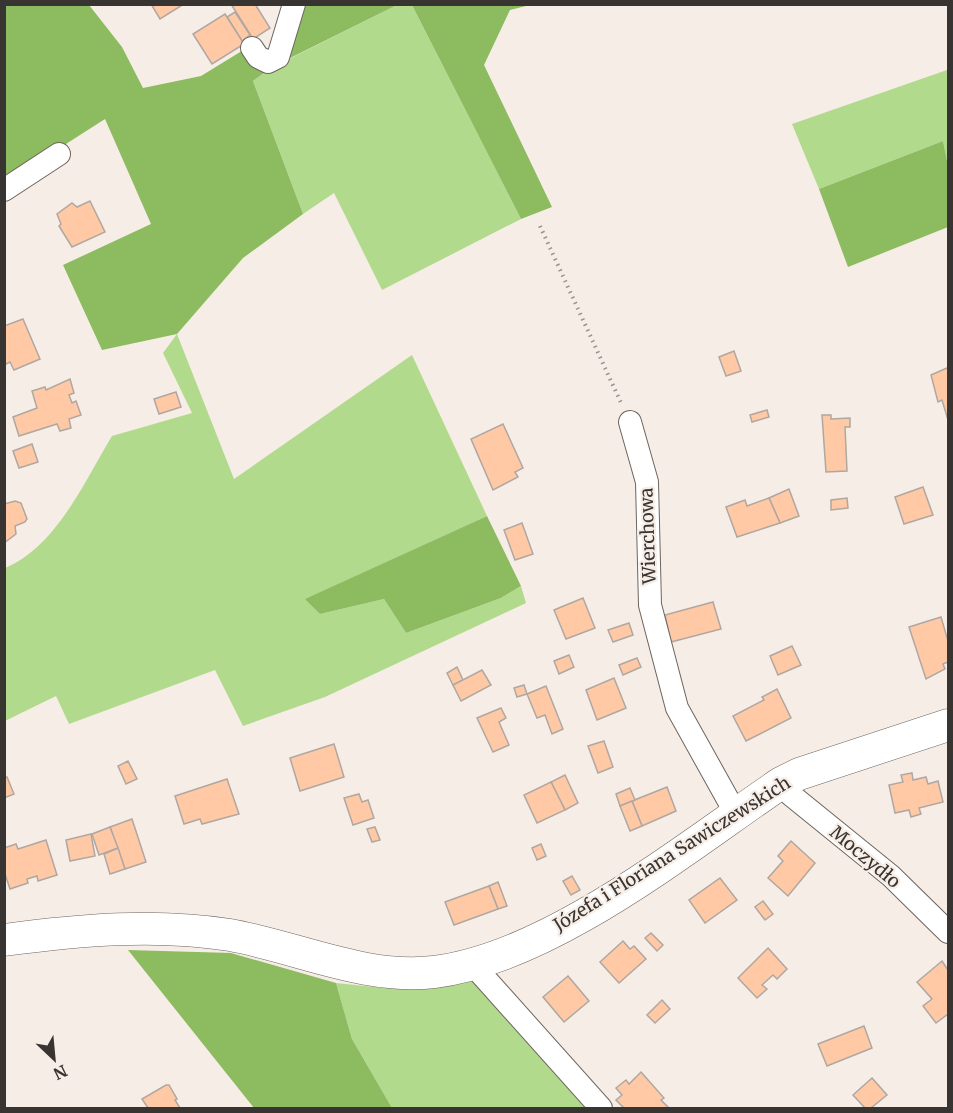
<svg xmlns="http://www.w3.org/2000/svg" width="953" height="1113" viewBox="0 0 953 1113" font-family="Merriweather,serif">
  <rect width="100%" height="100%" fill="#f7ede7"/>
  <!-- green -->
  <g fill="#b2da8d">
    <path d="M397,5H412L521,219L382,290L334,193L303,214L253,81L269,69Z"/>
    <path d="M947,70L948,166L943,141L819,189L792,124Z"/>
    <path d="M177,334L234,479L412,355L487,516L306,599L320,614L384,599L406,633L501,598L521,586L526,603L325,697L243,726L215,670L69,724L56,696L5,721V568C57,546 84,482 112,436L192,413L163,353Z"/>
    <path d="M475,980L592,1108H392L352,1039L336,983C390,989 421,992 475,980Z"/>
  </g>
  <!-- forest -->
  <g fill="#8dbb60">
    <path d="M5,5H89L122,47L143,88L201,76L245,49L269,69L253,81L303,214L243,258L177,334L102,350L63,265L151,224L105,119L5,183Z"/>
    <path d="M299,5H397L278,64Z"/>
    <path d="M412,5H530L510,10L484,65L552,207L521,219Z"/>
    <path d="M943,141L948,166V227L848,267L819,189Z"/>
    <path d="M487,516L521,586L501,598L406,633L384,599L320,614L305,599Z"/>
    <path d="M128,950L231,953L336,983L352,1039L392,1108H254Z"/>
  </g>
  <!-- building -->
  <g fill="#ffc9a6" stroke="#b0a7a1" stroke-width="1.5">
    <path d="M151,4H184L160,19Z"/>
    <path d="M231,4H255L270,28L253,39Z"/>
    <path d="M235,12L250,35L242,41L227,17Z"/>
    <path d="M225,14L244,44L212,64L193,34Z"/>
    <path d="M90,201L105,232L72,247L59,226L61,224L57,214L72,203L77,207Z"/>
    <path d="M23,319L40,359L14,370L10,362L4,365V326Z"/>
    <path d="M734,351L741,371L726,376L719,357Z"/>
    <path d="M947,368L948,369V420L942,400L938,402L931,375Z"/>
    <path d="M70,379L74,393L69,395L72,403L76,401L81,415L69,419L71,428L60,431L57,424L19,436L13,417L37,408L32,391L45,387L46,390Z"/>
    <path d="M176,392L181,407L159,414L154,399Z"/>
    <path d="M767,410L769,417L752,422L750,415Z"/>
    <path d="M822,415H831V419L850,418V427H845L847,471L826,472Z"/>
    <path d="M503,424L523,468L515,472L518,477L493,490L471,439Z"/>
    <path d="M32,444L38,462L19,468L13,451Z"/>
    <path d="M923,487L933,515L904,524L895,497Z"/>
    <path d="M789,489L799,516L780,523L769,498Z"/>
    <path d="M769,498L780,523L737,537L726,507L745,500L747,506Z"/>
    <path d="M847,498L848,508L831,510V500Z"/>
    <path d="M15,501L21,503L27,519L25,522L15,526L16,534L4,543V504Z"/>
    <path d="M522,523L533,554L515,560L504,530Z"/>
    <path d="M583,598L595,628L566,639L554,610Z"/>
    <path d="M713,602L721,629L671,642L665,615Z"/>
    <path d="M941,617L948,641V662L943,664L945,669L926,679L909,627Z"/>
    <path d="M629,623L633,635L613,642L608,630Z"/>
    <path d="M792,646L801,665L778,675L770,656Z"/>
    <path d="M569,655L574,667L559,674L554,661Z"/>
    <path d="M637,658L641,667L623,675L619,665Z"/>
    <path d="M457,667L463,680L453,685L447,673Z"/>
    <path d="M482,670L491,685L461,701L453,685Z"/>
    <path d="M614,678L626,708L597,720L586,690Z"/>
    <path d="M524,685L527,694L517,697L514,688Z"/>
    <path d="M546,686L563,729L552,734L545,715L537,718L527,694Z"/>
    <path d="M777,689L791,718L746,741L733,716L764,700L762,697Z"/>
    <path d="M501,708L506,718L499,722L509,745L493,752L477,718Z"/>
    <path d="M604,741L613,767L598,773L588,746Z"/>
    <path d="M334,744L344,777L300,791L290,758Z"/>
    <path d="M128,761L137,779L126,784L118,766Z"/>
    <path d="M912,773L913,780L926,777L928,784L938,781L943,802L919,808L921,814L911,817L909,810L895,813L889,785L903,782L901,775Z"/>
    <path d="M565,775L578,803L565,810L551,782Z"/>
    <path d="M4,777H7L14,794L4,798Z"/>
    <path d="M227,779L239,814L202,824L200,819L184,824L175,796Z"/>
    <path d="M551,782L565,810L537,823L524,795Z"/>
    <path d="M667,787L676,811L642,826L632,801Z"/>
    <path d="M630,788L635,800L620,806L616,794Z"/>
    <path d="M359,794L362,802L368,800L374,818L353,825L344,798Z"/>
    <path d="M632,801L642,826L630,831L620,806Z"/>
    <path d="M132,819L146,862L125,869L110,827Z"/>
    <path d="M110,827L118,848L99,855L92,834Z"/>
    <path d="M375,827L380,840L372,842L367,829Z"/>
    <path d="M91,834L95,856L70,861L66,840Z"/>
    <path d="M46,840L57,875L38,881L37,876L27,879L28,883L10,889L4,871V848L16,844L18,849Z"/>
    <path d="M791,841L815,863L788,896L768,878L783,861L778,856Z"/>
    <path d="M541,844L546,856L537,860L532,848Z"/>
    <path d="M118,848L125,869L110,874L104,854Z"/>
    <path d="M572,876L580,890L571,895L563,881Z"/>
    <path d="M720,878L737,900L705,923L689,900Z"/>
    <path d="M498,882L507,906L498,909L489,886Z"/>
    <path d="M489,886L498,909L454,925L445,902Z"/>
    <path d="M763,901L773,914L765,920L755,907Z"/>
    <path d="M651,933L663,945L657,951L645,938Z"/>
    <path d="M623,941L630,949L634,946L646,959L619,983L600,962Z"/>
    <path d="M768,948L787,969L777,979L773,975L762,985L767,989L757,998L738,978Z"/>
    <path d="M942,961L948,970V1014L936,1023L923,1006L932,999L917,982Z"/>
    <path d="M568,976L589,1001L564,1022L543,997Z"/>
    <path d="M662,1000L670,1009L655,1023L647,1015Z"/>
    <path d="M864,1026L872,1048L827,1066L818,1044Z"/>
    <path d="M641,1072L664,1098L661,1100L669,1108H624L616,1100L622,1095L616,1088L626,1080L629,1084Z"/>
    <path d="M872,1078L887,1095L871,1108H865L853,1095Z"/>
    <path d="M166,1085H169L177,1099L175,1100L180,1108H148L142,1099Z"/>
  </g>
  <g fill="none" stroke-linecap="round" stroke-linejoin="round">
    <!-- street casing -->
    <g stroke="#6e655f" stroke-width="24">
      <g id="street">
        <path d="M252,48L258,57L268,62L278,57L294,4"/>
        <path d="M4,190L59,154"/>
        <path d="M630,422L647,482L650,605L677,708L736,814"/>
        <path d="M781,783L791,795L891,876L948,932"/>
        <path d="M473,965L601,1108"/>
      </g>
    </g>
    <!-- secondary casing -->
    <g stroke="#6e655f" stroke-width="33">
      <path id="secondary" d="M4,940C79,930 155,923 230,935C297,947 365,980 434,972C550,958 685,848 781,783L799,774L948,725"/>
    </g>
    <!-- path -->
    <path stroke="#99928e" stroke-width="4" stroke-dasharray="1.5 4.5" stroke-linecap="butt" d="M540,226L622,405"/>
    <!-- street -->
    <use href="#street" stroke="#fff" stroke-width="22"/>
    <!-- secondary -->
    <use href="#secondary" stroke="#fff" stroke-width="32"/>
  </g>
  <g text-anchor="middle" stroke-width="4.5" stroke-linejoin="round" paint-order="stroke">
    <!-- street labels -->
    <g font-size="18" fill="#383432" stroke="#f7ede7">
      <text transform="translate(648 536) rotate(-92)" y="6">Wierchowa</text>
      <text transform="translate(672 854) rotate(-32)" y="6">Józefa i Floriana Sawiczewskich</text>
      <text transform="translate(865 857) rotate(40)" y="6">Moczydło</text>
    </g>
  </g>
  <!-- border -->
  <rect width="953" height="1113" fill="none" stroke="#383432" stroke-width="12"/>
  <!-- north arrow -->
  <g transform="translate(54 1059) rotate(154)" stroke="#f7ede7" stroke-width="4.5" paint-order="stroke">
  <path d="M0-4.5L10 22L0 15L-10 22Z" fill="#383432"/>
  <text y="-9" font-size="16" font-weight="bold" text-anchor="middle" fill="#383432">N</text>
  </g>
</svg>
